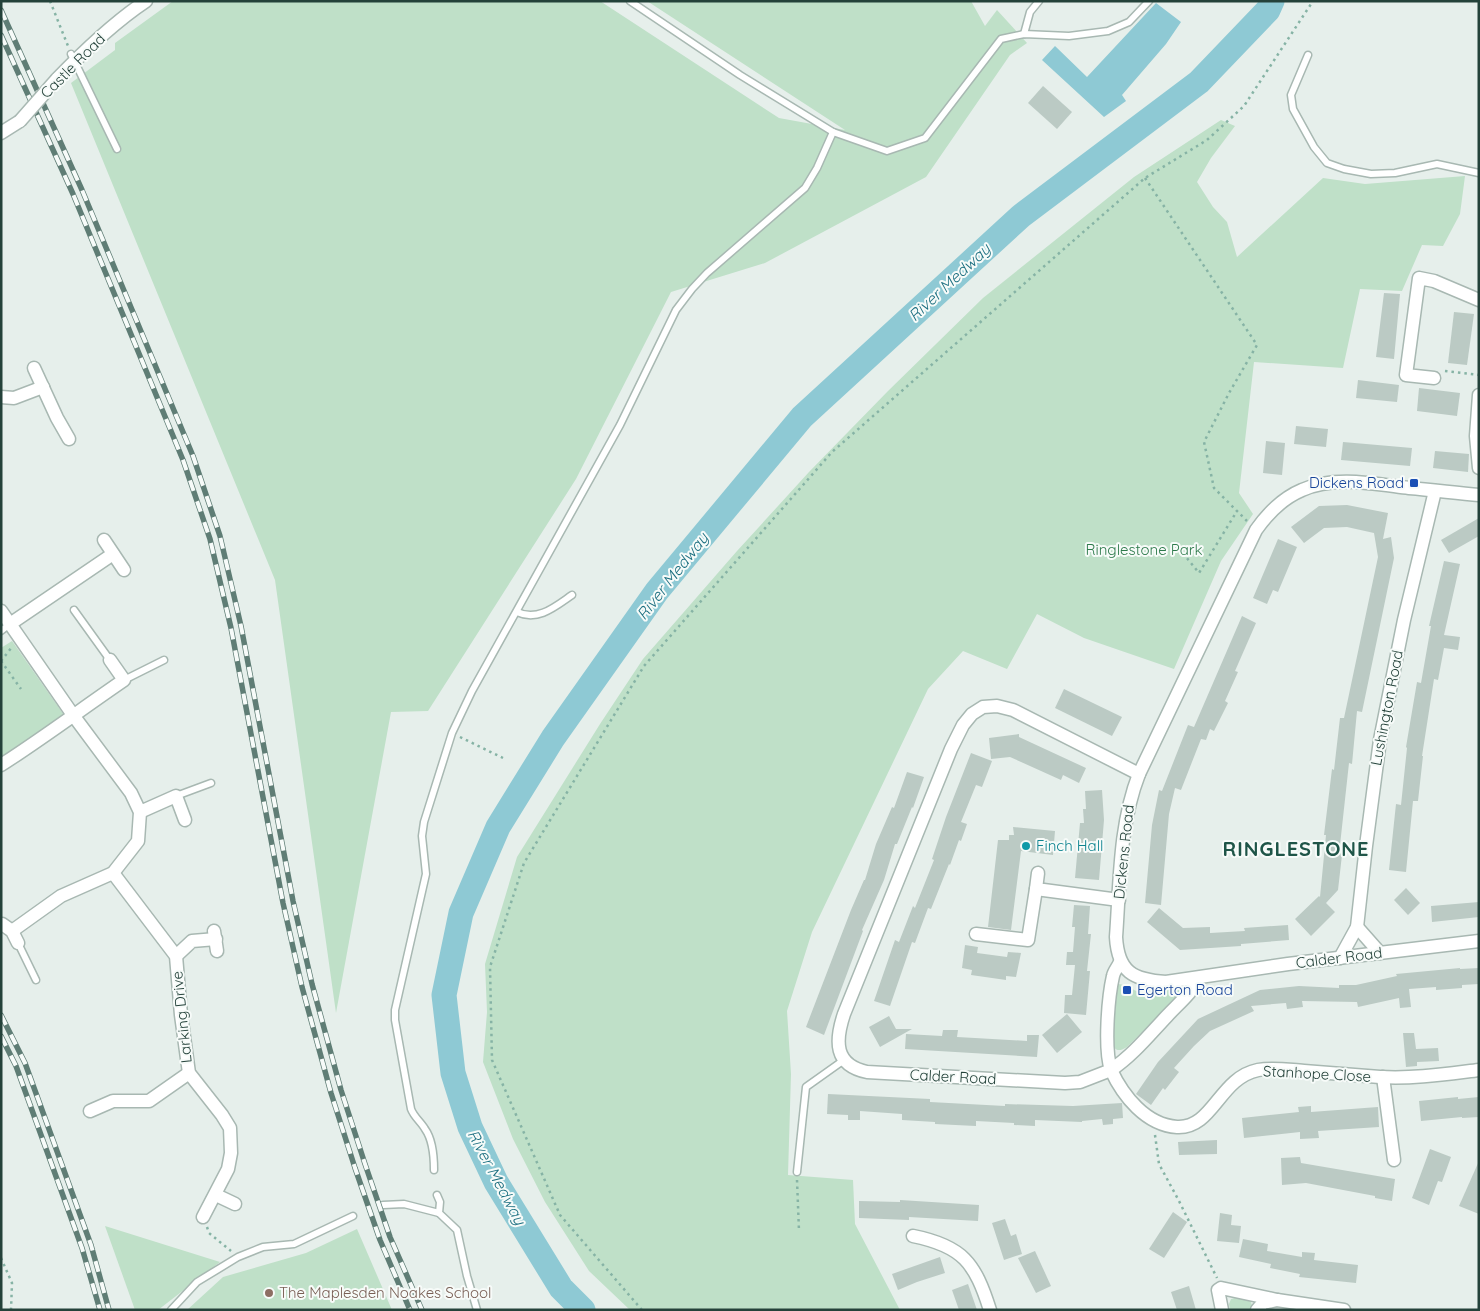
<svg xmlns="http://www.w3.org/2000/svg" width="1480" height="1311" viewBox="0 0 1480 1311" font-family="Quicksand,sans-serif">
  <rect width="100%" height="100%" fill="#e6efeb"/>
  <!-- green -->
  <g fill="#bfe0c8">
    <path d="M173,1H600L779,118L845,130L647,1H971L985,26L997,10L1027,43L1010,55L926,177L765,263L671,292L576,479L428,711L391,712L336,1013L275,580L71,83L115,50V43Z"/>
    <path d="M1221,120L1235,126L1211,158L1197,182L1213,207L1227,222L1237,257L1323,178L1365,184L1465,176L1460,214L1443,246L1422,245L1402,291L1360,289L1343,368L1254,362L1239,493L1253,514L1221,561L1174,669L1084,638L1037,614L1007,669L963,651L928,689L812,932L787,1011L791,1074L788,1175L853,1180L855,1224L900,1310H630L589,1271L545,1202L513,1139L483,1062L487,1012L485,964L517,857L600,724L643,659L737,551L809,472L888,391L983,298L1134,177Z"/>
    <path d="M12,641L64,715L1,770V648Z"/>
    <path d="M1118,984C1128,984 1137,994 1148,995C1159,996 1170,985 1180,989L1178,997L1127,1047C1118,1053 1113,1050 1112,1040Z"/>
    <path d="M105,1226L220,1262L158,1310H135Z"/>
    <path d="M357,1229L392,1310H187L223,1277L306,1253Z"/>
    <path d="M1235,1298L1248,1300L1251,1302L1252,1306L1249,1310H1230L1229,1304L1231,1299Z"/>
  </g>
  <!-- water -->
  <path fill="#8ec9d4" d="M1156,3L1181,22L1166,44L1122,95L1126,101L1104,117L1042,60L1055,46L1087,77Z"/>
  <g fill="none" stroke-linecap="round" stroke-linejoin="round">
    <!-- river -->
    <path stroke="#8ec9d4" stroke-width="25" d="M583,1310L561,1288L496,1182L470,1127L453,1073L444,995L461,913L498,827L553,738L657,591L802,417L1021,216L1199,82L1268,10L1272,1"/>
  </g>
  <!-- building -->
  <g fill="#bbcac4">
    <path d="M1043,86L1072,112L1057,129L1028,103Z"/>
    <path d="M1384,293L1400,294L1394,359L1376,357Z"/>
    <path d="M1454,312L1474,314L1467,365L1448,363Z"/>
    <path d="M1358,380L1399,385L1397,402L1356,398Z"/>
    <path d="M1419,388L1460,393L1457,416L1417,411Z"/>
    <path d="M1296,426L1328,429L1326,447L1294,444Z"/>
    <path d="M1266,441L1285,443L1282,475L1263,473Z"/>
    <path d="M1343,442L1412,448L1410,466L1341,460Z"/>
    <path d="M1435,451L1469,454L1468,472L1433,468Z"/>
    <path d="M1347,505L1388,513L1383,539L1391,537L1394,558L1362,712L1357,711L1352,764L1349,763L1340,845L1343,846L1338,890L1326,903L1335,912L1311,936L1295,919L1319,896L1320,897L1326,835H1324L1332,769L1334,770L1340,718H1344L1378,557L1374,533L1347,527L1324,528L1304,543L1291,527L1319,506Z"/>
    <path d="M1479,518V536L1449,553L1441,540Z"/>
    <path d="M1278,539L1297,547L1278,592L1273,590L1267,604L1253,598Z"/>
    <path d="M1444,561L1460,564L1444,635L1460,637L1458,650L1444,648L1438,680L1434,679L1422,756H1423L1418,801H1413L1406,872L1389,870L1396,804L1401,805L1407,748L1406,747L1417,682L1421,683L1431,626H1429Z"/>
    <path d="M1242,616L1256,623L1235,671L1238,672L1225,701L1228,703L1214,731L1210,729L1206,740L1201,739L1181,790L1175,788L1169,814L1161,905L1145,903L1152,825L1159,790L1162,791L1188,725L1194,727Z"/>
    <path d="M1064,689L1122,717L1112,736L1055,708Z"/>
    <path d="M1019,734V737L1086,768L1079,783L1063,775L1061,780L1010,757L991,759L989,738Z"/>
    <path d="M971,753L992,761L982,787L976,785L961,822L967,824L961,841L959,840L950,865L949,864L931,909L928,908L915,943L912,942L890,1006L874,1001L895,940L899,942L913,906L915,908L934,860L932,859L946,817Z"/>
    <path d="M907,772L924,777L913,808L912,807L897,844H895L884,880L862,930L863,931L824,1035L806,1027L851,910L864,880H865L876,844L892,807L894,808Z"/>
    <path d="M1102,790L1104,820L1099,880L1075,878L1080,823H1084L1083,809H1086L1085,791Z"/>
    <path d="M1013,827L1055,831L1053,855L1021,851L1011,930L988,927L998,840H1009V835H1014Z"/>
    <path d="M1406,888L1420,903L1408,915L1394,900Z"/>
    <path d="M1479,902V917L1432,922L1431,906Z"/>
    <path d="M1074,905L1090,906L1088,934H1091L1087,971H1090L1086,1015L1064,1013L1065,995H1072L1075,965H1066L1067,952H1073L1075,927H1072Z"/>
    <path d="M1159,908L1183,928L1210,927V933L1245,931L1244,928L1288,925L1289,940L1241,944V946L1180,950L1147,922Z"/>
    <path d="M965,945L978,947L977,953L1007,957L1008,952L1021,953L1016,977L1006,976V980L971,975L972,970L962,968Z"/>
    <path d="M1460,968V969L1479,968V984L1462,985V988L1436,990V987L1409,989L1411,1007L1400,1008L1399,998L1358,1007L1357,1002L1302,1001L1303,1007L1287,1009L1286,1003L1251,1006L1254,1011L1210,1031L1194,1046L1174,1068L1179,1072L1165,1090L1163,1088L1151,1105L1136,1094L1158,1062L1198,1019L1260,990L1299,986L1339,988V985H1356L1397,976L1396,974Z"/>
    <path d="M1067,1014L1082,1032L1057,1053L1042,1035Z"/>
    <path d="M889,1016L896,1029H912L880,1047L869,1027Z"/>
    <path d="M943,1030H958L957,1037L975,1038L1027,1041V1035H1039L1037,1057L905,1049L906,1034L942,1036Z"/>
    <path d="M1403,1033H1414L1416,1049L1438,1048L1439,1061L1417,1062V1066L1406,1067Z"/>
    <path d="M828,1094L930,1099V1102L1005,1106V1104L1073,1106L1122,1103L1123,1118L1113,1119V1124L1103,1125L1102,1119L1082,1121V1122L1035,1120V1126L1014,1125V1123L976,1121V1126L935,1124V1122L902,1120V1114L860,1111V1120H848V1115L827,1114Z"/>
    <path d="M1458,1097V1099L1479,1097V1117L1462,1118V1117L1421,1121L1419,1101Z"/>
    <path d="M1311,1106V1112L1378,1107L1379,1127L1318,1131L1319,1138L1300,1139V1132L1244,1138L1242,1118L1299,1112L1298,1107Z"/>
    <path d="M1217,1140V1154L1179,1155L1178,1142Z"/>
    <path d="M1430,1149L1451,1157L1442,1182L1438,1181L1429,1205L1412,1198Z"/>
    <path d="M1300,1157L1301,1163L1395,1179L1392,1201L1375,1198V1196L1306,1183L1282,1185L1281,1158Z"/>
    <path d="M1479,1161V1214L1459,1206Z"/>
    <path d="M900,1200L979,1205L978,1221L909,1217V1220L859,1218V1201L900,1202Z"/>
    <path d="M1173,1212L1187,1222L1164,1258L1149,1249Z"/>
    <path d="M1220,1213L1232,1215L1231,1225L1241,1226L1239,1243L1217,1241Z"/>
    <path d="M1005,1219L1011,1236L1016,1234L1022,1254L1004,1260L992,1223Z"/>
    <path d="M1243,1239L1268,1244L1267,1251L1302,1257V1252L1315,1253L1314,1260L1358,1265L1356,1283L1299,1277L1300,1274L1270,1268L1271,1264L1239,1257Z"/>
    <path d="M1035,1251L1051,1286L1036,1293L1018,1258Z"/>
    <path d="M940,1257L945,1273L917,1282L898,1290L892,1274Z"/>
    <path d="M968,1284L977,1310H959L952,1290Z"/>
    <path d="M1189,1286L1196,1310H1177L1171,1292Z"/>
  </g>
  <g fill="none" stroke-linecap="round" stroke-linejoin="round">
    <!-- lane casing -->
    <g stroke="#a8b8b2" stroke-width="9">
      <g id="lane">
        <path d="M630,1L740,75L833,132L887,151L925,138L1001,39L1024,34L1069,36L1108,31L1129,22L1149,1"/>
        <path d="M1024,34L1030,12L1039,1"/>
        <path d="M71,54L117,149"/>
        <path d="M1308,55L1291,95L1293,109L1314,147L1327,163L1344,169L1371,174L1395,173L1437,164L1479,173"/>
        <path d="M74,610L110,660"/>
        <path d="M517,612C538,622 556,606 572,595"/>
        <path d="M1,631L10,624"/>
        <path d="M124,680L164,660"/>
        <path d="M176,796L211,783"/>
        <path d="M18,943L36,980"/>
        <path d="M434,1170C434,1158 433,1140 425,1129C421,1122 414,1117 411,1109L395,1020V1010L426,874L422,836L424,822L452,733L472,691L620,425L676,310L692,289L707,273L805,188L817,168L833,132"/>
        <path d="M797,1172L806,1087L844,1060"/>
        <path d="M437,1195L440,1202L439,1213L457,1230L467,1276L477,1310"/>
        <path d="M383,1205L404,1204L439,1213"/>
        <path d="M171,1310L197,1282L238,1257L263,1247L294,1244L353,1216"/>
      </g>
    </g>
    <!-- street casing -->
    <g stroke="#a8b8b2" stroke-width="15">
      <g id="street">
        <path d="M57,79C84,51 113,23 146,1"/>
        <path d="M1,133L20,121"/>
        <path d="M34,368L57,418L69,439"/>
        <path d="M1434,378L1406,375L1419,278L1434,281L1479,300"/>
        <path d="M1479,395L1476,436L1479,468"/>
        <path d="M1,397L14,398L43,387"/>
        <path d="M1479,495C1456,493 1433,490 1409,488C1376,484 1334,475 1302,490C1283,498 1268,513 1256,530L1139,774C1119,825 1120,883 1116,937C1118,972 1133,980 1166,982L1288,964L1479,941"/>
        <path d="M104,540L124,570"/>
        <path d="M1,611L73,715L131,793L140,812L138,841L113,873L61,896L12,931"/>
        <path d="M10,624L113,554"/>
        <path d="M1,765C43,738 83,708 124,680L110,660"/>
        <path d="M1139,774L1013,710L997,706L983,707L972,714L963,725L951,749L844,1014C835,1041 834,1065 867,1072L1065,1083L1080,1082L1111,1070C1123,1096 1146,1125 1177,1127C1213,1129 1219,1078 1258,1070C1273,1067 1289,1070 1304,1071C1329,1073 1355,1075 1380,1077C1413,1079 1446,1074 1479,1070"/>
        <path d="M140,812L176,796L185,820"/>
        <path d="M113,873L176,956L181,1015L189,1073L222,1115L230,1128L231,1153L228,1169L203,1217"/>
        <path d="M1038,873L1036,889L1119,900"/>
        <path d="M2,924L12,931L18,943"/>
        <path d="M1357,927L1380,953"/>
        <path d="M214,931L217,951"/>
        <path d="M976,934L1028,940L1036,889"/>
        <path d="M176,956L192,941L216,939"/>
        <path d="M1340,958L1357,927L1366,846L1380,740L1404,620L1435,491"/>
        <path d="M1120,962C1118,967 1114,971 1113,976C1108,998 1104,1049 1111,1070C1133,1055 1149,1035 1167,1016C1178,1004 1192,993 1199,978"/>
        <path d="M1383,1077L1394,1160"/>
        <path d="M90,1111L113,1101H149L189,1073"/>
        <path d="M216,1195L235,1204"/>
        <path d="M913,1236C963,1246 975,1263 990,1310"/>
        <path d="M1222,1310L1218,1290L1221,1288L1277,1300L1344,1310"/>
        <path d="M1257,1310L1263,1303L1277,1300"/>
      </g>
    </g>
    <!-- path -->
    <g stroke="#86b3a5" stroke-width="2.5" stroke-dasharray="2.5 4" stroke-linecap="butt">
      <path d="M50,1L68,46"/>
      <path d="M1145,178L1257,345L1229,393L1204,442L1214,488L1247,521"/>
      <path d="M1445,371L1479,375"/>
      <path d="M1177,542L1178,547L1199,573L1237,511"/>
      <path d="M1,661L21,689"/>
      <path d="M1,661L12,647"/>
      <path d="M460,737L503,758"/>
      <path d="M1155,1135L1159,1164L1179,1201L1217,1278"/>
      <path d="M797,1180L799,1231"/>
      <path d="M207,1227L209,1233L231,1251"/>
      <path d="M1,1258L12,1283L11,1310"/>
      <path d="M642,1310L560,1215L492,1060L490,967L524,863L644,666L832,452L1145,178L1207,140L1244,106L1313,1"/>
    </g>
    <!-- lane -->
    <use href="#lane" stroke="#fff" stroke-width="6"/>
    <!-- street -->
    <use href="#street" stroke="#fff" stroke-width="12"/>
    <!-- rail casing -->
    <g stroke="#5f7d75" stroke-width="5.5">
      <g id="rail">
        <path d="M1,10L82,190L193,456L220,536L241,626L293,901L312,984L341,1090L365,1164L390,1237L422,1310"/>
        <path d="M1,35L73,194L183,460L210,539L231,628L283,903L302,987L331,1093L355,1168L380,1240L410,1310"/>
        <path d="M1,1015L25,1063L91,1245L109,1310"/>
        <path d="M1,1036L16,1066L82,1248L100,1310"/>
      </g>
    </g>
    <!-- rail -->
    <use href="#rail" stroke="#f7fbf9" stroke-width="4" stroke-dasharray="11" stroke-linecap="butt"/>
    <!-- street-bridge casing -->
    <g stroke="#a8b8b2" stroke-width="15" stroke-linecap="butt">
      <path id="street-bridge" d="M20,121L57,79"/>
    </g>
    <!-- street-bridge -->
    <use href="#street-bridge" stroke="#fff" stroke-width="12"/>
  </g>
  <!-- markers -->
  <g fill="#1a4fb4" stroke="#f7fbf9" stroke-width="2">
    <rect x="1409" y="478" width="10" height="10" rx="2.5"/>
    <rect x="1122" y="985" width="10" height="10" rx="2.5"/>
  </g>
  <circle fill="#0f9aa8" stroke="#f7fbf9" stroke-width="2" cx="1026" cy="846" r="5"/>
  <circle fill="#8d6e63" stroke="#f7fbf9" stroke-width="2" cx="269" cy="1293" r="5"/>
  <g text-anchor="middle" stroke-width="4" stroke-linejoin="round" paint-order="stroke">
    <!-- street labels -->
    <g font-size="15" fill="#24423a" stroke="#f7fbf9">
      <text transform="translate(73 66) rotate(-45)" y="5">Castle Road</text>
      <text transform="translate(1387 708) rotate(-79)" y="5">Lushington Road</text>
      <text transform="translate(1124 852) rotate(-84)" y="5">Dickens Road</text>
      <text transform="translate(1339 958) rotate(-7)" y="5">Calder Road</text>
      <text transform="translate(182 1017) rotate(-96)" y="5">Larking Drive</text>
      <text transform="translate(1317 1074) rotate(3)" y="5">Stanhope Close</text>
      <text transform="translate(953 1077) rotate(3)" y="5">Calder Road</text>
    </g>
    <!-- transit labels -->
    <g font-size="15" fill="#164399" stroke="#f7fbf9" text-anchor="end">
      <text x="1404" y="488">Dickens Road</text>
      <text x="1137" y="995" text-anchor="start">Egerton Road</text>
    </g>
    <!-- park labels -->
    <g font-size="15" fill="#2d7a4b" stroke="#f7fbf9">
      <text x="1144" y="555">Ringlestone Park</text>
    </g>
    <!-- culture labels -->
    <g font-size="15" fill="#0d838f" stroke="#f7fbf9" text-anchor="start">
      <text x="1036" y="851">Finch Hall</text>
    </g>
    <!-- education labels -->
    <g font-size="15" fill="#785e54" stroke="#f7fbf9" text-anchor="start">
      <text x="279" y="1298">The Maplesden Noakes School</text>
    </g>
    <!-- water labels -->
    <g font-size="16" font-style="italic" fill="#1c6f80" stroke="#f7fbf9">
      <text transform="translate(949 282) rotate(-43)" y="6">River Medway</text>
      <text transform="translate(672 576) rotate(-52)" y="6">River Medway</text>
      <text transform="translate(497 1177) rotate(62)" y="6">River Medway</text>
    </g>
    <!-- district labels -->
    <g font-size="20" font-weight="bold" letter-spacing="1" fill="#1f5548" stroke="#f7fbf9">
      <text x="1296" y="856">RINGLESTONE</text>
    </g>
  </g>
  <!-- border -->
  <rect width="1480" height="1311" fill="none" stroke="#24423a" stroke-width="5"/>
</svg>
